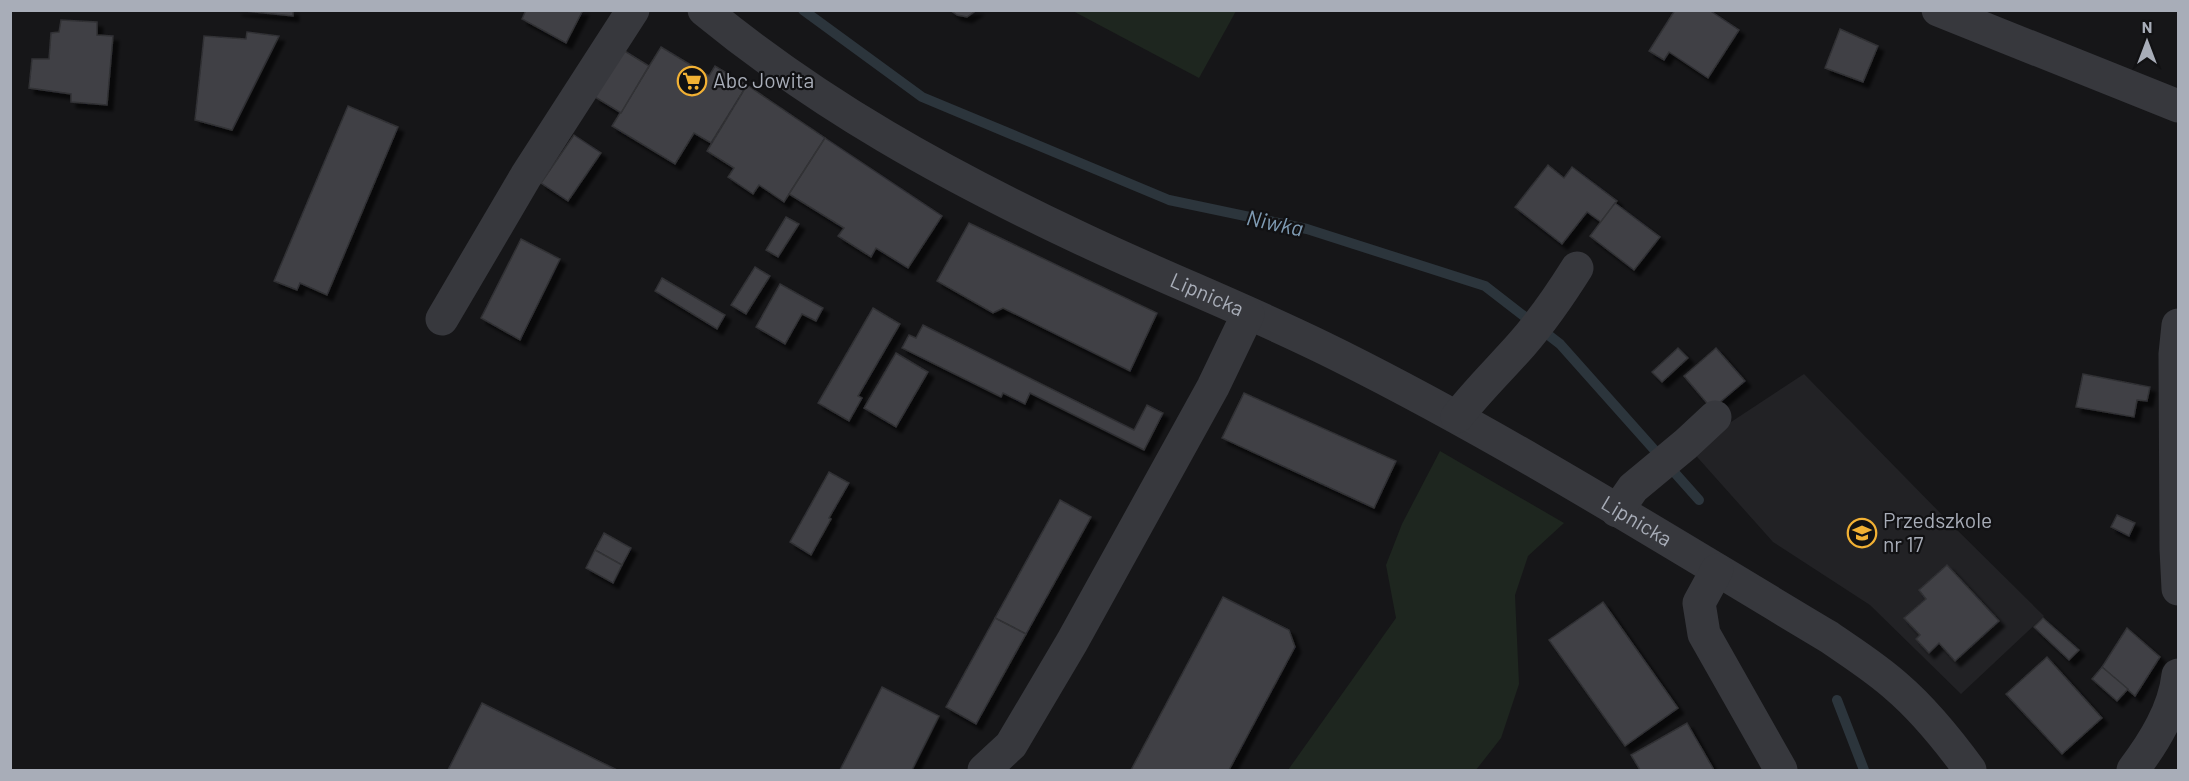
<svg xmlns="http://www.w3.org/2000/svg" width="2189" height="781" viewBox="0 0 2189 781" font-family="Barlow,sans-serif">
  <defs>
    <filter id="shadow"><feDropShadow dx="5.5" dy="5.5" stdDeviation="1.5" flood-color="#0009"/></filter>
  </defs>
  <rect width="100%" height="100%" fill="#161618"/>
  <!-- built -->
  <path fill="#222225" d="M1804,374L1950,523L2044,616L1961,694L1870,605L1773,542L1690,449Z"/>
  <!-- green -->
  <g fill="#1e261f">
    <path d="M1073,11H1236L1199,78Z"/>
    <path d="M1440,451L1564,523L1528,556L1515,595L1519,684L1501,738L1476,770H1288L1396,618L1386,565L1402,524Z"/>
  </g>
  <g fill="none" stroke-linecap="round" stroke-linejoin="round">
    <!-- stream -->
    <g stroke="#2c353c" stroke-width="10">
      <path d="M803,10L922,97L1169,200L1307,229L1485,286L1560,344L1699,500"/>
      <path d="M1837,700L1864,770"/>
    </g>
  </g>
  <!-- building -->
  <g fill="#404145" stroke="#303034" stroke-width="1.5" filter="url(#shadow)">
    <path d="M236,10H293V16Z"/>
    <path d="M526,10H583L566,43L522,19Z"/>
    <path d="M950,10H977L967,17L957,15Z"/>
    <path d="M1675,10H1709L1739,30L1708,78L1669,52L1664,60L1649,51Z"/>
    <path d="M61,20L97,22V35L113,36L107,105L71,102V94L29,88L32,59H49L51,33L59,32Z"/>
    <path d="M1840,29L1878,46L1863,82L1825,68Z"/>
    <path d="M247,32L279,36L232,130L195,120L204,36L246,39Z"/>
    <path d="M661,47L709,76L715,66L747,85L711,143L694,133L675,164L612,126Z"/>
    <path d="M623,50L649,66L621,113L595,97Z"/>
    <path d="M747,85L825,138L784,202L759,185L753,194L728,177L734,168L707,151Z"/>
    <path d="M348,106L398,127L327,295L300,283L297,290L274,281Z"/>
    <path d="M574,135L601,153L568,201L541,183Z"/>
    <path d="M825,138L942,216L908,268L876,248L871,257L838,236L844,228L789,194Z"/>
    <path d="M1548,165L1564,178L1572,167L1617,201L1601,222L1587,212L1562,244L1515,207Z"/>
    <path d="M1615,203L1660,237L1634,270L1590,236Z"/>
    <path d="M786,217L799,224L778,257L766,250Z"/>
    <path d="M969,223L1157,313L1130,371L1003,308L993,313L937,281Z"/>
    <path d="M521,239L560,259L520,340L481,318Z"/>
    <path d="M755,267L770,276L746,314L731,305Z"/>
    <path d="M662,278L725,315L717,329L655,291Z"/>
    <path d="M780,284L823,308L816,321L802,314L785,344L756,327Z"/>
    <path d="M873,308L900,324L858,396L862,398L849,421L818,403Z"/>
    <path d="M923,325L1134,430L1147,405L1163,413L1144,450L1030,393L1025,404L1003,393L1001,397L902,348L909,335L916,338Z"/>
    <path d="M1678,348L1688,358L1662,382L1652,372Z"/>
    <path d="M1716,348L1745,381L1712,409L1684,376Z"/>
    <path d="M896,353L928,372L896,427L864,408Z"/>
    <path d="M2083,374L2150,387L2147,401L2137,400L2134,417L2076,407Z"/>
    <path d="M1244,393L1396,461L1374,508L1222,438Z"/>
    <path d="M829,472L849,483L829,518L831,519L811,555L790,542Z"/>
    <path d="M1060,500L1091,517L1026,634L995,618Z"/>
    <path d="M2117,515L2135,523L2129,536L2111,527Z"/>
    <path d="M604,533L631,548L622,565L595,550Z"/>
    <path d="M595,550L622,565L613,583L586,568Z"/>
    <path d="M1947,565L1999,621L1955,661L1939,643L1929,653L1916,639L1920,635L1904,618L1926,599L1919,590Z"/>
    <path d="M1223,597L1289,630L1295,647L1229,770H1131Z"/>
    <path d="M1603,602L1678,708L1625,746L1549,640Z"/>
    <path d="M995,618L1026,634L976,724L946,707Z"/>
    <path d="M2043,618L2079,650L2069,660L2034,627Z"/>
    <path d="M2127,628L2160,657L2135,696L2102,667Z"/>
    <path d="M2047,657L2102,718L2062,754L2006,694Z"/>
    <path d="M2102,667L2128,689L2117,701L2092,679Z"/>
    <path d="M882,687L939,716L912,770H840Z"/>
    <path d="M482,703L617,770H448Z"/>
    <path d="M1687,723L1714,770H1640L1631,755Z"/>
  </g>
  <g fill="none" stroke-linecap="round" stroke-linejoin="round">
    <!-- minor -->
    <g stroke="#37383d" stroke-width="33">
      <path id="s1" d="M704,10C821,106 944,174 1080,238C1166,279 1255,313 1340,356C1508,440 1668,541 1829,637C1852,653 1876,668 1897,687C1925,711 1948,740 1970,770"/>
      <path d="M1938,10L2178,106"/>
      <path d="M442,319L526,176L633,10"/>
      <path d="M2178,325L2175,354L2176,549L2178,589"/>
      <path d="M1457,417C1477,391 1500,369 1522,344C1543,320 1560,295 1577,268"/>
      <path d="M1617,511L1633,488L1686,444L1715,417"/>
      <path d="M1717,570L1699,603L1704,634L1781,770"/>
      <path d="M984,770L1011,745L1072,642L1213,387L1248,314"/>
      <path d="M2133,770C2154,742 2174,710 2178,675"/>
    </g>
  </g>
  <!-- icons -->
  <defs>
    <g id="supermarket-ring" transform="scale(1.5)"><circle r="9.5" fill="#111113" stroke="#f2b134" stroke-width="1.5"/><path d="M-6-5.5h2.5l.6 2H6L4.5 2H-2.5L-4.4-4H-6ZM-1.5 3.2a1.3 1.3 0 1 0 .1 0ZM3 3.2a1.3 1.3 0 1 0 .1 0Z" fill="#f2b134"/></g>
    <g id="school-ring" transform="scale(1.5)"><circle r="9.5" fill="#111113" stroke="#f2b134" stroke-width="1.5"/><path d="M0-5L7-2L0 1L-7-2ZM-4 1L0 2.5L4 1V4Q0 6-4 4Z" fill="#f2b134"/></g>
  </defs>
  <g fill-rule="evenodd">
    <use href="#supermarket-ring" x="692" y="81"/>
    <use href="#school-ring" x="1862" y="533"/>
  </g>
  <g text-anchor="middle" stroke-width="4.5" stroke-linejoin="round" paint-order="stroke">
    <!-- poi labels -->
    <g font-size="21" fill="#a8adb8" stroke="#111113" text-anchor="start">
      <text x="713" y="88">Abc Jowita</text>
      <text x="1883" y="528">Przedszkole<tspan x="1883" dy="24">nr 17</tspan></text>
    </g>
    <!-- street labels -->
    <g font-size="21" fill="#a8adb8" stroke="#111113">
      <text dy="7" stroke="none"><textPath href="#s1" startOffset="580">Lipnicka</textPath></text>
      <text dy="7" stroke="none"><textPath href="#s1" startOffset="1066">Lipnicka</textPath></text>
    </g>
    <!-- water labels -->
    <g font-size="22" font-style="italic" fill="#7f9bb3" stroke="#111113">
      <text transform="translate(1275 223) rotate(12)" y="8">Niwka</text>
    </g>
  </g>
  <!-- border -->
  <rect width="2189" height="781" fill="none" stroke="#a8adb8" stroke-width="24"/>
  <!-- north arrow -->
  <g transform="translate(2147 42)" stroke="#111113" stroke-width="4.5" paint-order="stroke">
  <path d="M0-4.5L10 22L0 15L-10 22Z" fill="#a8adb8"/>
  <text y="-9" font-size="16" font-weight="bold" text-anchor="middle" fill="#a8adb8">N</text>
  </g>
</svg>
